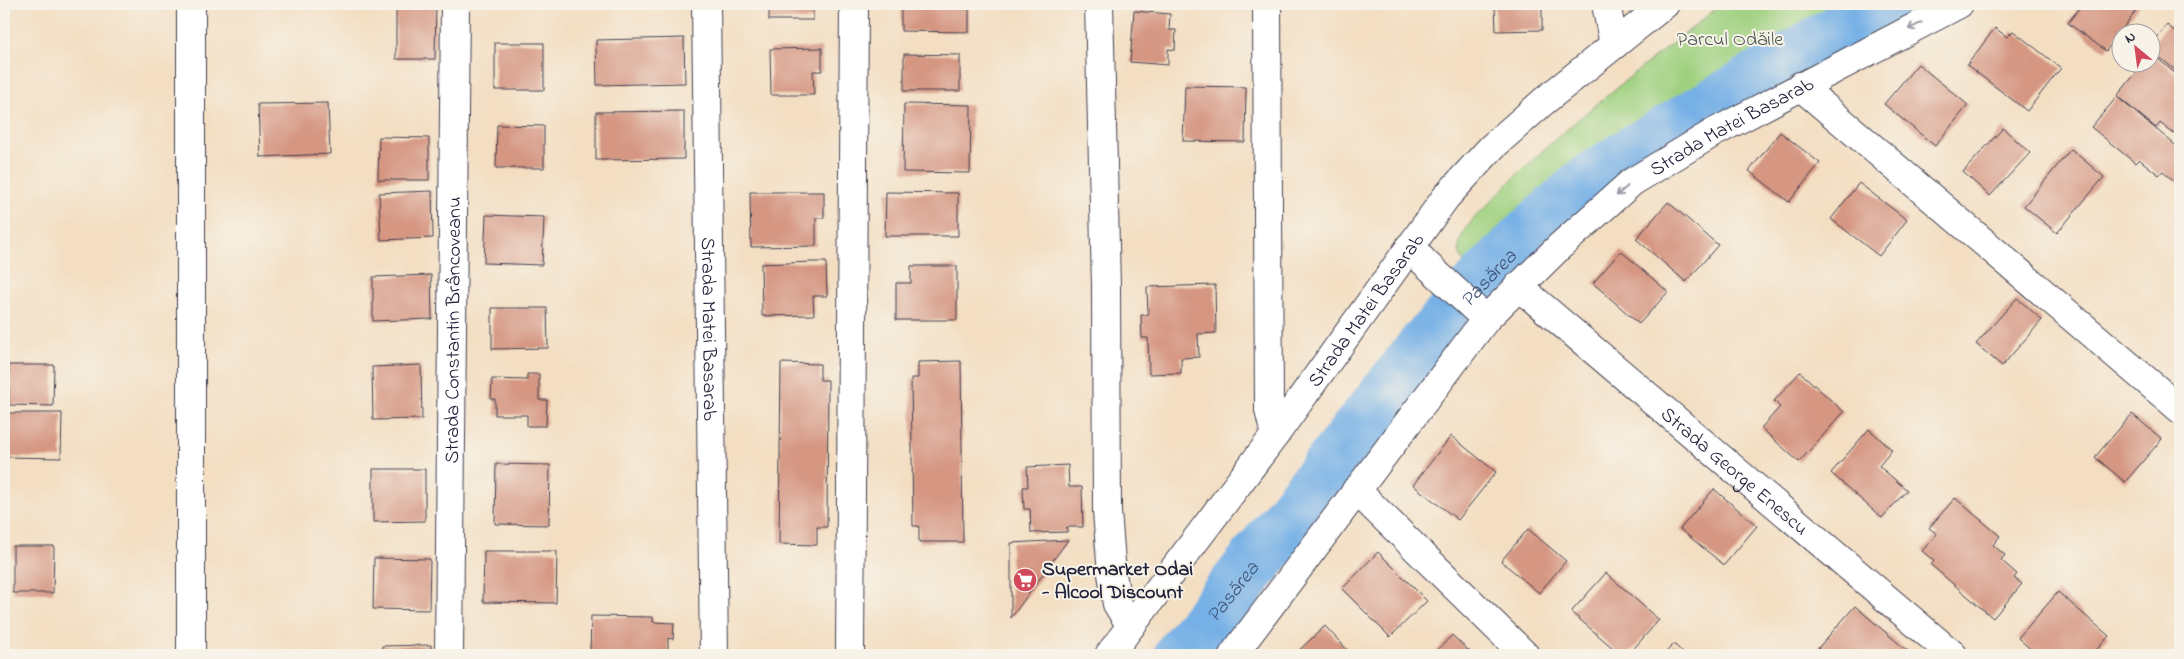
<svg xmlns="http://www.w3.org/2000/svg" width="2184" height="659" viewBox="0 0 2184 659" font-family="'Indie Flower',sans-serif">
  <rect width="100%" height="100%" fill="#f7f3e8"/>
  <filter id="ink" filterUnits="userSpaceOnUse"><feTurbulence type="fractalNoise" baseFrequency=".02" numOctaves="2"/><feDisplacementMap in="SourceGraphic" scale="10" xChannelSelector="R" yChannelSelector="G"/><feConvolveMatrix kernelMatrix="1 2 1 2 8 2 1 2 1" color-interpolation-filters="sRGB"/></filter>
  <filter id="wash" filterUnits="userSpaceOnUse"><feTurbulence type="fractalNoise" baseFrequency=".0096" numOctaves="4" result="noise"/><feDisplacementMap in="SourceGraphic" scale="20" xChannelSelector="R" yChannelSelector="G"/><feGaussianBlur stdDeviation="1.12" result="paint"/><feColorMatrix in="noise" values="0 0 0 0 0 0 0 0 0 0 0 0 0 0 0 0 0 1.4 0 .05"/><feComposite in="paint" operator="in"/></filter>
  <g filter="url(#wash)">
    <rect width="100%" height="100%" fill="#f3dec2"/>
    <!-- green -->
    <path fill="#9fd07f" stroke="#60795d" d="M1722,4H1845L1707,90L1639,128L1551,194L1471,271C1463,262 1456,253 1460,241C1466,223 1483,210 1496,196C1564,125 1645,66 1722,4Z"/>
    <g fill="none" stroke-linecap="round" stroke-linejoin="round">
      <!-- river -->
      <path stroke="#76b0e6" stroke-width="56" id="s1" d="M1182,655L1426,345L1490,275L1532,233L1588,183L1634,153L1886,4"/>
    </g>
    <g id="blocks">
      <!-- building -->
      <g fill="#d59682">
        <path d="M396,4H436L435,59H396Z"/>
        <rect x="769" y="4" width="44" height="16"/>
        <path d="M901,4H969V32L901,31Z"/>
        <path d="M1495,4H1542V30L1496,31Z"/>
        <path d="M2082,4H2137L2140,5L2106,51L2068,23Z"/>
        <path d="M1134,11L1170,14L1169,30H1176L1175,50L1168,49V65L1130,62Z"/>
        <path d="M2167,25L2179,34L2180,33V74L2152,51V44Z"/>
        <path d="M1995,28L2007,37L2013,31L2061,68L2027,111L1967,65Z"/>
        <path d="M684,38L685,83L597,85L596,40Z"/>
        <rect x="495" y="43" width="49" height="47"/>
        <path d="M822,48V71H813L814,95H771L770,49Z"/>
        <path d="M904,54L960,55V91H904Z"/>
        <path d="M2152,54L2180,77V98L2176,103L2180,107V127L2174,134L2160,123L2156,128L2117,96L2145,62H2152Z"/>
        <path d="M1918,64L1968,105L1935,146L1884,104Z"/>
        <path d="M1185,86L1246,87L1245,142L1183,141Z"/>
        <path d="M2117,97L2180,149V176L2175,182L2163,171L2159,175L2139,159L2135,163L2091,127Z"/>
        <path d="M328,103L330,154L260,157L258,104Z"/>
        <path d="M904,104L971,105L970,173L903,172Z"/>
        <path d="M684,111V159L596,160V112Z"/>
        <path d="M497,125L544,126V168H496Z"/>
        <path d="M2003,128L2030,153L1990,196L1963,172Z"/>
        <path d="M1780,132L1820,163L1789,202L1749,171Z"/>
        <path d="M379,137L429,138V180H378Z"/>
        <path d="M2071,149L2104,177L2057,233L2024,206Z"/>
        <path d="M1859,183L1907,220L1879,256L1831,219Z"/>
        <path d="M432,191L433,238L381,240L379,193Z"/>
        <path d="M750,192H824V218H816V246L751,247Z"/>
        <path d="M886,192L958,193V236H885Z"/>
        <path d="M1668,202L1718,245L1686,282L1636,239Z"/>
        <path d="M486,215L544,217L542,265L484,263Z"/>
        <path d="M1621,251L1668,292L1639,324L1593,283Z"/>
        <path d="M813,262H826L827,296H813L814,315L762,316L761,264Z"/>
        <path d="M911,266H957V320H896V283H911Z"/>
        <path d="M431,275L432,319L373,321V277Z"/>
        <path d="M1215,285L1216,333L1198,334L1199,357L1181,358V373L1149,374L1148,338H1142L1141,315H1148L1147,287Z"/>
        <path d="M2017,298L2042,320L2002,366L1976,344Z"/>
        <path d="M492,308H547L548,348L492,349Z"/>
        <path d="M961,361L963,542H919V526H913L911,378H918V362Z"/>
        <path d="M781,363L820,364V380H828L827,527H817V545L779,544Z"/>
        <path d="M9,365H54L53,406L9,405Z"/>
        <path d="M421,365L422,419L373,420L372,367Z"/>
        <path d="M1800,372L1844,412L1799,462L1761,428L1780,407L1774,401Z"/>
        <path d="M527,374H539V400H547L546,426H527V415H495V399H491L492,379L527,380Z"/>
        <path d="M7,413H62L61,458L6,457Z"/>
        <path d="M2132,414L2162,439L2125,482L2095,457Z"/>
        <path d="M1869,429L1892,450L1879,466L1907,490L1882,518L1831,473Z"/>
        <path d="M1451,436L1496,472L1458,520L1413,485Z"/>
        <path d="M496,464L550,465L549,525L495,524Z"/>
        <path d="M1068,465L1069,487H1082L1083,527H1067V532L1031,533L1030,509H1024L1023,487H1028L1027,467Z"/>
        <path d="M373,469H425V521L373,522Z"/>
        <path d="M1714,489L1757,526L1724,565L1680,529Z"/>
        <path d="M1955,498L2000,536L1993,545L2005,555L2001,560L2017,574L2014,578L2022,584L1993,618L1931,565L1934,561L1922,551L1937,534L1929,528Z"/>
        <path d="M1528,529L1566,561L1539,593L1501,561Z"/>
        <path d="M1068,540L1011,618V543Z"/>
        <path d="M13,546H54L53,593H13Z"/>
        <path d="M484,551H557L556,603L483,602Z"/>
        <path d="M1378,552L1427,601L1390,637L1342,589Z"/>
        <path d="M374,558L430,559L429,610L373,609Z"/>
        <path d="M1606,573L1659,620L1628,655H1621L1571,612Z"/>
        <path d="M2058,592L2109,636L2092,655H2037L2018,638Z"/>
        <path d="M1855,606L1912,655H1812Z"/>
        <path d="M591,616L653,617V622L674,623L673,639L668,638V655H590Z"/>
        <path d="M1325,626L1352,655H1294Z"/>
        <path d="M1452,635L1473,655H1433Z"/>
        <path d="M1674,644L1685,655H1663Z"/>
        <path d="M431,645V655H382V646Z"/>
      </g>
    </g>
  </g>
  <g filter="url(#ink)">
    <use href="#blocks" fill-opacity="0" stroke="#413e4f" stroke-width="1"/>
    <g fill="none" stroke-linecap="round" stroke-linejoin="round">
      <!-- minor casing -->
      <g stroke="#413e4f" stroke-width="30">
        <g id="minor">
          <path id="s2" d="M706,4L714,655"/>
          <path d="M1099,4L1106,286L1107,512L1112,574L1117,604L1131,626"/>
          <path d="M1267,4L1269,410L1275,435"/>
          <path d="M1606,4L1614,45"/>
          <path d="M1800,86L2180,409"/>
          <path d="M1410,246L1424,262L1486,319"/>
          <path id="s3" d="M1518,286L1953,655"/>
          <path d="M1356,490L1525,655"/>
          <path d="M191,655V4"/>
          <path id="s4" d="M449,655L455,4"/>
          <path d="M850,655L854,4"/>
          <path id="s5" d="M1109,655L1275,435L1446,197L1492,147L1543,102L1665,4"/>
          <path id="s6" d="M1233,655L1486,319L1559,247L1632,182L1713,133L1959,4"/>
        </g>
      </g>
      <!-- minor -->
      <use href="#minor" stroke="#fff" stroke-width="28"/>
    </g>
    <!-- one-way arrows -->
    <defs><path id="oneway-shaft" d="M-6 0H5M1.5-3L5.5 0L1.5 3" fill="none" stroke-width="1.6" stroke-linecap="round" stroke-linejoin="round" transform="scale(1.25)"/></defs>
    <g stroke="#9c9ca7">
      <use href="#oneway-shaft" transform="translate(1915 26) rotate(153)"/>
      <use href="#oneway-shaft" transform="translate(1622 191) rotate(139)"/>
    </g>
  </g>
  <!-- icons -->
  <defs>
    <g id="supermarket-disc" transform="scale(1.25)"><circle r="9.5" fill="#d1495b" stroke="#f7f3e8"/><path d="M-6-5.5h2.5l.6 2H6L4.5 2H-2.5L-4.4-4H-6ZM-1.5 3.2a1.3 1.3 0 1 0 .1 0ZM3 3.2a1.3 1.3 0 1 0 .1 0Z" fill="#fff"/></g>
  </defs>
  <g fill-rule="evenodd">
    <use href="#supermarket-disc" x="1025" y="580"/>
  </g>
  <g text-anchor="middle" stroke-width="4" stroke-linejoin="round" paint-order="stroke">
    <!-- park labels -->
    <g font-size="20" fill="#48564f" stroke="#f7f3e8">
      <text x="1730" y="45">Parcul Odăile</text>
    </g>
    <!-- street labels -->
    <g font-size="20" fill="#22223b" stroke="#f7f3e8">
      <text dy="7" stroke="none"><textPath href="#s6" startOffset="735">Strada Matei Basarab</textPath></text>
      <text dy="7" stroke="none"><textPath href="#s5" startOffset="430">Strada Matei Basarab</textPath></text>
      <text dy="7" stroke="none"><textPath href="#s2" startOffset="325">Strada Matei Basarab</textPath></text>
      <text dy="7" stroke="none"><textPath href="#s4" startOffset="325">Strada Constantin Brâncoveanu</textPath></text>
      <text dy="7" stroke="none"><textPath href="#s3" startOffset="285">Strada George Enescu</textPath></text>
    </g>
    <!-- poi labels -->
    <g font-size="20" font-weight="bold" fill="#22223b" stroke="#f7f3e8" text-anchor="start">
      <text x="1042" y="575">Supermarket Odai<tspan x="1042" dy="23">- Alcool Discount</tspan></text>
    </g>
    <!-- water labels -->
    <g font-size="21" font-style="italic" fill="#3f5477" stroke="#f7f3e8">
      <text dy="7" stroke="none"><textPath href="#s1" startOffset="486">Pasărea</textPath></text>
      <text dy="7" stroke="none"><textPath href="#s1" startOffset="81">Pasărea</textPath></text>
    </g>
  </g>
  <!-- margin -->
  <rect width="2184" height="659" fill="none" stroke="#f7f3e8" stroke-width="20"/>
  <!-- north arrow -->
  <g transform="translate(2136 48) rotate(331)"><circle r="24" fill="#f7f3e8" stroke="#a29fa3"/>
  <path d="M0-4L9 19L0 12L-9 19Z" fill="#d1495b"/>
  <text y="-8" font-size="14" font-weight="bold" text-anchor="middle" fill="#22223b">N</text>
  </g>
</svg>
